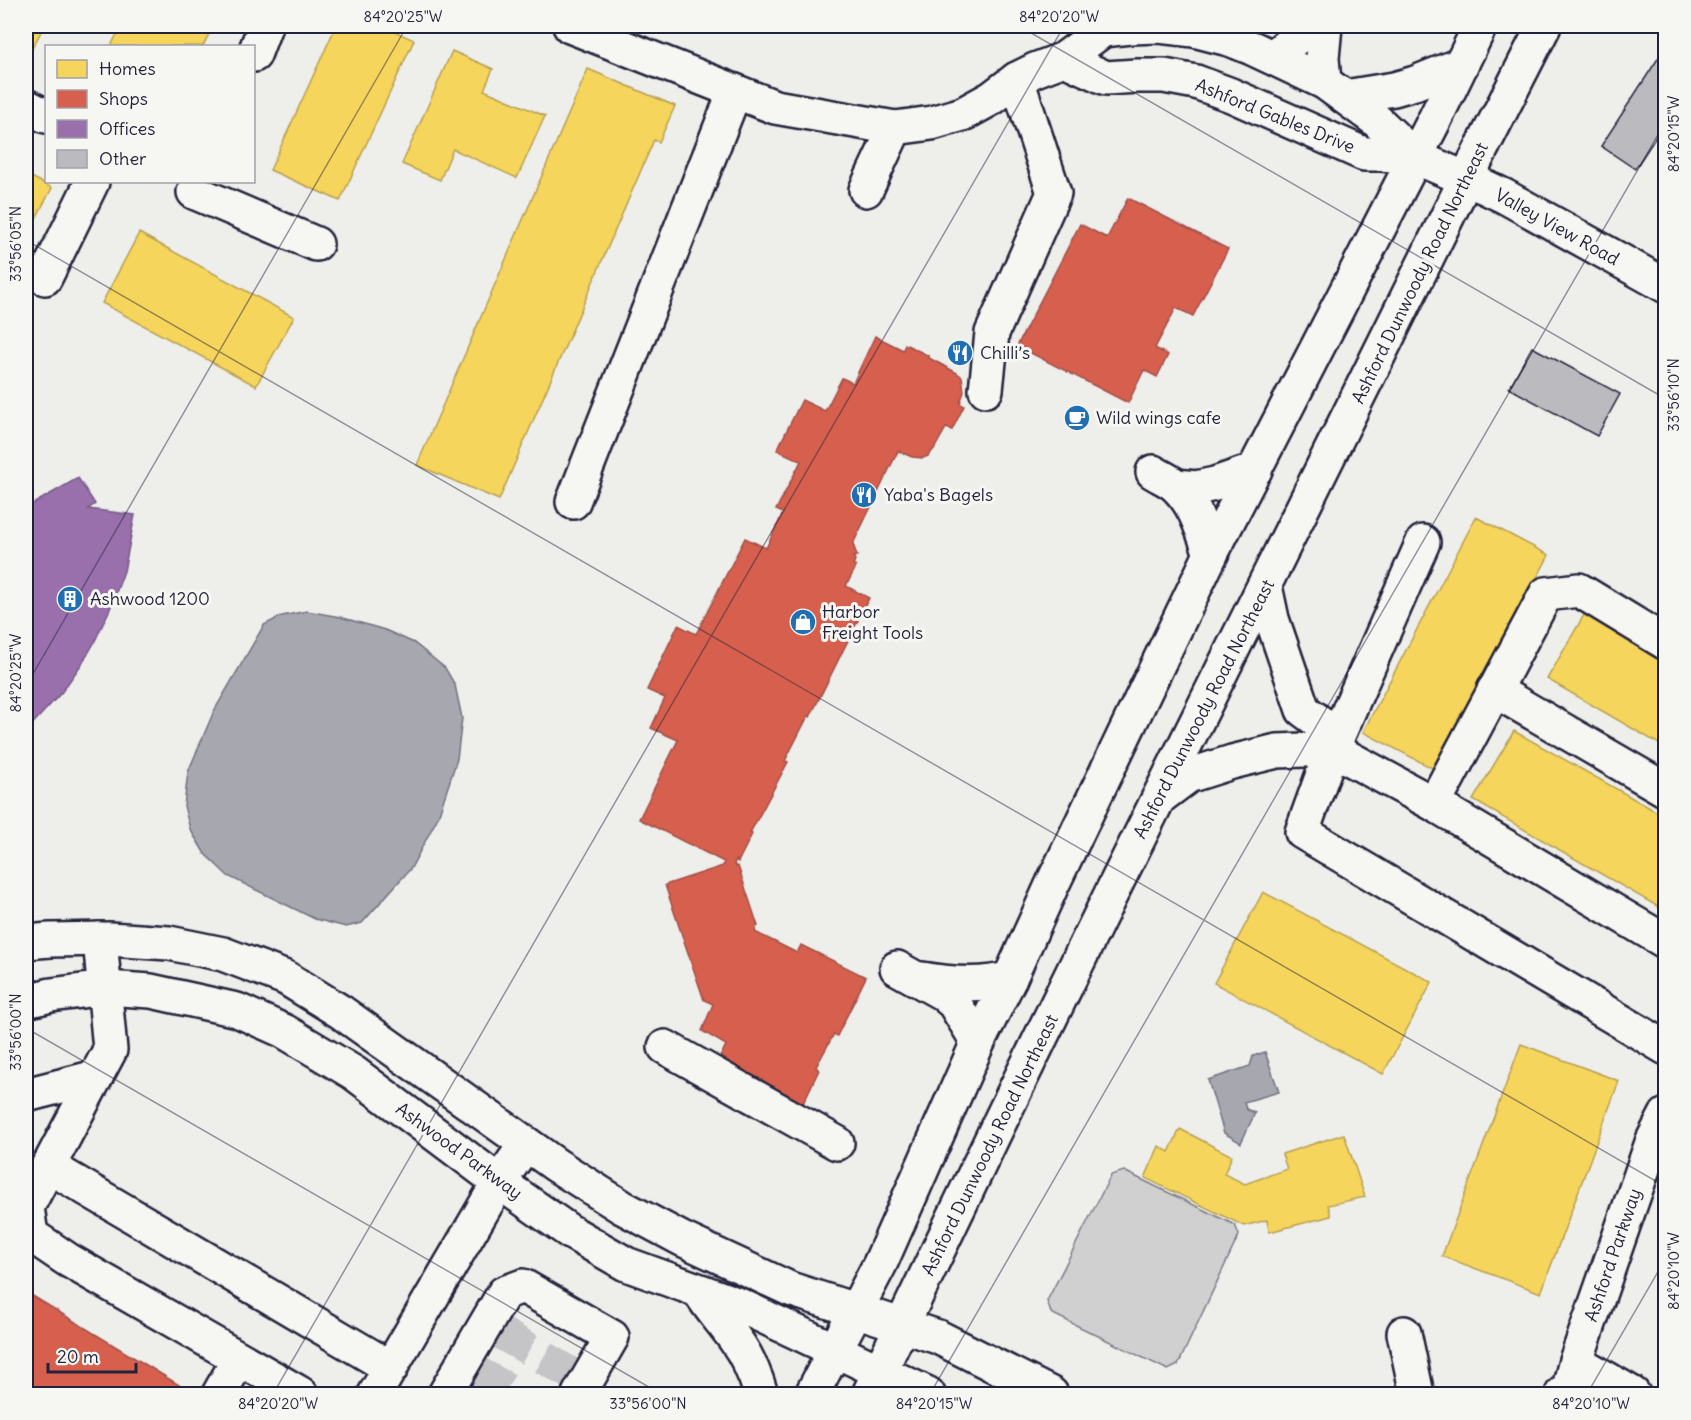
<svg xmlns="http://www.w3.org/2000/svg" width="1691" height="1420" viewBox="0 0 1691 1420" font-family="Delius,sans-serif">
  <rect width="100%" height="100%" fill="#eeeeeb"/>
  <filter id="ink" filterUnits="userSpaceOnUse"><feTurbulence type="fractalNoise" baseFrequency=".0167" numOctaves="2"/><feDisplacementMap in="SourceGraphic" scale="12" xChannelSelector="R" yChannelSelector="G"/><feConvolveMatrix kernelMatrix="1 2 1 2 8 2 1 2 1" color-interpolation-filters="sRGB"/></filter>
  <g filter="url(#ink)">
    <!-- green -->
    <path fill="#d0d0d1" stroke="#797986" stroke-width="1.5" d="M1124,1171L1235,1225L1239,1235L1178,1365L1168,1370L1051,1313L1047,1301L1111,1175Z"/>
    <!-- water -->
    <g fill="#a7a7af" stroke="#727281" stroke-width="1.5">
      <path d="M307,611L340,617L385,630L414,643L445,668L455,685L462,718L457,759L438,817L411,868L362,923L346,927L315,919L228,876L205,854L190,829L184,806L188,772L214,711L264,625L282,616Z"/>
      <path d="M1265,1052L1279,1092L1244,1102L1246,1109L1255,1113L1241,1143L1224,1133L1208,1080L1250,1066L1253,1056Z"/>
    </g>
    <!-- homes -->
    <g fill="#f6d55c" stroke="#b69f52" stroke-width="1.5">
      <path d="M26,26H44L28,56L26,55Z"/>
      <path d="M121,26H213L203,46H111Z"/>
      <path d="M336,26H383L414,40L340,201L270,170Z"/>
      <path d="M452,51L493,69L484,90L545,116L517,178L453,149L440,180L402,164Z"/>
      <path d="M588,69L675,106L659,142L654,140L499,500L417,465Z"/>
      <path d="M26,174L52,188L26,237Z"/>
      <path d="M139,233L294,317L256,386L102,303Z"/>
      <path d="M1476,517L1549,555L1436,770L1363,732Z"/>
      <path d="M1588,608L1666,653V748L1547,679Z"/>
      <path d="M1514,731L1666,817V903L1662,909L1473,800Z"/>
      <path d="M1263,892L1432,982L1383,1074L1214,983Z"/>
      <path d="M1521,1044L1619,1081L1541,1293L1442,1256Z"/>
      <path d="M1180,1129L1232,1156L1224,1174L1245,1184L1287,1169L1282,1154L1344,1134L1365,1197L1328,1205L1331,1216L1269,1232L1267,1220L1244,1226L1145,1178L1159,1146L1169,1152Z"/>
    </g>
    <!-- shops -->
    <g fill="#d6604d" stroke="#a04d48" stroke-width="1.5">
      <path d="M1128,198L1228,249L1193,316L1176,308L1155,348L1168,355L1157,377L1144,370L1128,403L1017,346L1080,224L1107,238Z"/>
      <path d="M875,336L903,350L905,344L929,356V358L957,373L962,377L963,383L964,392L960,403L964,406L952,430L946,428L934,449L928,456L923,458L912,457L898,451L853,544L857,556L853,557L855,560L853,565L856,567L846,586L869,598L810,717L808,716L785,761L788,762L750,833L752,834L738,862L736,860L734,864L736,867L738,866L758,926L756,927L755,932L797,953L801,945L866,977L837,1036L834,1034L816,1067L819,1070L798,1114L714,1070L726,1045L702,1031L713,1004L704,1000L665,885L723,866L724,862L639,819L678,740L651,728L665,698L647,690L678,625L696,634L745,538L766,548L783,513L776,510L801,461L777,450L802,400L825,411L842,378L853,383Z"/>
      <path d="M26,1292L194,1394H26Z"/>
    </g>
    <!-- offices -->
    <path fill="#9970ab" stroke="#755989" stroke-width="1.5" d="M78,478L95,504L88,509L135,515L128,551L124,571L110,609L93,645L83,662L61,693L26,731V508Z"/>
    <!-- building -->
    <g fill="#bbbbbf" stroke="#22223b" stroke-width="1.5">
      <path d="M1659,57L1666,61V132L1661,129L1635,169L1601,146Z"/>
      <path d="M1532,347L1620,394L1597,436L1509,388Z"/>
      <path d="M1666,454V467L1660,464Z"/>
    </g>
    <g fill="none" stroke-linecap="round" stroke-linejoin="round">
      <!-- minor-tunnel -->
      <g stroke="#c5c5c8" stroke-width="33" stroke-dasharray="33 16" stroke-linecap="butt">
        <path d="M501,1333L575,1376"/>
        <path d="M478,1373L516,1394"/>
      </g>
      <!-- minor casing -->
      <g stroke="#22223b" stroke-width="38">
        <g id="minor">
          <path d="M570,26L775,107L895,128L932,123L963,114L992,98L1017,79L1035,70L1064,59L1103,30L1130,27L1159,26L1194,30L1229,39L1252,48L1324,82L1376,120L1415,157"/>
          <path d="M254,55L265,26"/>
          <path d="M1273,57L1296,38L1309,26"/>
          <path d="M1064,59L1106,78L1137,76H1164L1196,82L1231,95L1364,154H1381L1415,157L1485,187L1504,196L1666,286"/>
          <path d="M1324,82L1322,58L1325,26"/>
          <path d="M26,106L46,116"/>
          <path d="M866,190L895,128"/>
          <path d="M194,192L316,244"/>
          <path d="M45,278L92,182"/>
          <path d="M986,390L992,333L1054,193L1017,79"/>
          <path d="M1153,472C1161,477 1171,481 1177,487C1196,506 1202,530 1211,554"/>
          <path d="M1176,486L1196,488L1215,484L1255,470"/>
          <path d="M573,502L735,91"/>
          <path d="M1265,586L1272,619L1303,710L1318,721L1332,749"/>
          <path d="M1494,690L1666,790"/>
          <path d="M1332,749L1423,542"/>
          <path d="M1160,797L1188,776L1232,762L1277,751L1332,749"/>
          <path d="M1434,804L1546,594L1579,590L1666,643"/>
          <path d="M100,939L110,1050L27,1207L31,1235L68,1260L301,1394"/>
          <path d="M26,942L50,940L109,939L169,943L223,954L286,978L341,1012L556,1165L622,1207L682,1239L790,1289L938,1337L1051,1394"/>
          <path d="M1666,942L1434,804L1332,749L1302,832L1666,1048"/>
          <path d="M897,968L942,993L954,1003L978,1042"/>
          <path d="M922,979C951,984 982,987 1010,978"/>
          <path d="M26,1001L51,995L105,988L151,991L237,1010L284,1031L354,1073L499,1182L569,1231L626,1264L739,1305L928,1394"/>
          <path d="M665,1047L837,1143"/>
          <path d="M26,1095L96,1077"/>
          <path d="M48,1166L391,1368"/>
          <path d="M1404,1333L1417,1394"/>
          <path d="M1576,1361L1633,1394"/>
          <path d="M219,1394L239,1359"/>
          <path d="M375,1394L499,1182L526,1144"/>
          <path d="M445,1394L504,1293L523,1286L612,1337L579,1394"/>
          <path d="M1562,1394L1569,1388L1576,1361L1653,1140L1666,1115"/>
        </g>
      </g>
      <!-- major casing -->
      <g stroke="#22223b" stroke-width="38">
        <g id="major">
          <path d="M1345,97L1394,89L1415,83L1462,64"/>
          <path d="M700,1292C710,1309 723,1322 734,1338C747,1355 755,1374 761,1394"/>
          <path d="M812,1394L880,1264L978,1042L1010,978L1053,883L1211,554L1434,121L1480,26"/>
          <path d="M869,1394L1019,1082L1108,900L1466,179L1544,26"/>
        </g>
      </g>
      <!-- minor -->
      <use href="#minor" stroke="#f6f6f2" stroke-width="33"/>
      <!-- major -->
      <use href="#major" stroke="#f6f6f2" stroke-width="33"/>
    </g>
  </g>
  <!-- ticks -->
  <path fill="none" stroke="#22223b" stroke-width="1.5" stroke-opacity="0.45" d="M1019,26L1666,399M26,240L1666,1187M26,686L407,26M26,1028L661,1394M273,1394L1064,26M930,1394L1666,121M1587,1394L1666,1258"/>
  <!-- icons -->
  <defs>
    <g id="restaurant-disc" transform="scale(1.35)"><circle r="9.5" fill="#1f6fb2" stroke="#f6f6f2"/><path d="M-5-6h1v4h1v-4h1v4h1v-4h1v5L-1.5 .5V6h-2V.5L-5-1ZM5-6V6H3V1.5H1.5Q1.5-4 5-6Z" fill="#fff"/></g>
    <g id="cafe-disc" transform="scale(1.35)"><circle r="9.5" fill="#1f6fb2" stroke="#f6f6f2"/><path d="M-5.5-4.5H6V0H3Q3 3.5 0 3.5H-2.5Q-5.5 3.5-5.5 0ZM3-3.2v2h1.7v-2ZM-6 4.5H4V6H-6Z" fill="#fff"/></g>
    <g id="building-disc" transform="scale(1.35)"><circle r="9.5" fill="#1f6fb2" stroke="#f6f6f2"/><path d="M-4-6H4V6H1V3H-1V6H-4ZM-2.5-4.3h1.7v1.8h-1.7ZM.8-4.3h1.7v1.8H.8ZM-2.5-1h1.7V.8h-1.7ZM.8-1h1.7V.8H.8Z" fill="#fff"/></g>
    <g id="shop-disc" transform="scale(1.35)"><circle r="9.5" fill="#1f6fb2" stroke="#f6f6f2"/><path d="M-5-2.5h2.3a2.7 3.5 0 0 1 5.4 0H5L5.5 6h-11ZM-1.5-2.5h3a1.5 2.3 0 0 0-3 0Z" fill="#fff"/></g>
  </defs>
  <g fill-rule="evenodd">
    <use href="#restaurant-disc" x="960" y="353"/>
    <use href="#cafe-disc" x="1077" y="418"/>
    <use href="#restaurant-disc" x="864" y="495"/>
    <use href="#building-disc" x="70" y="599"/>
    <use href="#shop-disc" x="803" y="622"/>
  </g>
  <g text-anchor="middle" stroke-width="6" stroke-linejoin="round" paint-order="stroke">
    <!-- street labels -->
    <g font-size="18" fill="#22223b" stroke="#f6f6f2">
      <text transform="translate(1275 116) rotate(22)" y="6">Ashford Gables Drive</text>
      <text transform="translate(1557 227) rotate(29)" y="6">Valley View Road</text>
      <text transform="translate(1420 273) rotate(-64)" y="6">Ashford Dunwoody Road Northeast</text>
      <text transform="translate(1204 709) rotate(-63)" y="6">Ashford Dunwoody Road Northeast</text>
      <text transform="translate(990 1145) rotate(-64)" y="6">Ashford Dunwoody Road Northeast</text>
      <text transform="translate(459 1151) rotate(36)" y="6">Ashwood Parkway</text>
      <text transform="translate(1613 1255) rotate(-71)" y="6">Ashford Parkway</text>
    </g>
    <!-- poi labels -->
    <g font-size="18" fill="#22223b" stroke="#f6f6f2" text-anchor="start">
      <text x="980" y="359">Chilli’s</text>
      <text x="1096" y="424">Wild wings cafe</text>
      <text x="884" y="501">Yaba's Bagels</text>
      <text x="90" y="605">Ashwood 1200</text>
      <text x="822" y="618">Harbor<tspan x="822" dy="21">Freight Tools</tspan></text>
    </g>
  </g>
  <!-- margin -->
  <rect width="1691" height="1420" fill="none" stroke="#f6f6f2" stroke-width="66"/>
  <!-- legend -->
  <rect x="45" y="45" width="210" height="138" fill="#f6f6f2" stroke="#a1a1a9" stroke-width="1.5"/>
  <rect x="57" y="60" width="30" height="18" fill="#f6d55c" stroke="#a1a1a9" stroke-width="1.5"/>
  <text x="99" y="75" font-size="18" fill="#22223b">Homes</text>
  <rect x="57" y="90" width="30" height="18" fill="#d6604d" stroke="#a1a1a9" stroke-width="1.5"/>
  <text x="99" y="105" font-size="18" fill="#22223b">Shops</text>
  <rect x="57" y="120" width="30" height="18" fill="#9970ab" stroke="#a1a1a9" stroke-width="1.5"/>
  <text x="99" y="135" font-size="18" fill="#22223b">Offices</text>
  <rect x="57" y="150" width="30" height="18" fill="#bbbbbf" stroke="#a1a1a9" stroke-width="1.5"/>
  <text x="99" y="165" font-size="18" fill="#22223b">Other</text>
  <!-- scale -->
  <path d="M48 1363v9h88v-9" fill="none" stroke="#22223b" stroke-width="3"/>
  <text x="57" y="1363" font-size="18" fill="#22223b" stroke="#f6f6f2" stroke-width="4.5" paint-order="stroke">20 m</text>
  <rect x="33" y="33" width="1625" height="1354" fill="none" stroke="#22223b" stroke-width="2"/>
  <g font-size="15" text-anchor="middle" fill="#22223b">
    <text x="403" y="22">84°20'25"W</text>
    <text x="1059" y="22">84°20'20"W</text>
    <text transform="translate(1674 134) rotate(-90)" y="5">84°20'15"W</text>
    <text transform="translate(16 244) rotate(-90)" y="5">33°56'05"N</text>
    <text transform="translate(1674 395) rotate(-90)" y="5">33°56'10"N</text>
    <text transform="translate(16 673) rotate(-90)" y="5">84°20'25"W</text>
    <text transform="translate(16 1032) rotate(-90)" y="5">33°56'00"N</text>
    <text transform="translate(1674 1271) rotate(-90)" y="5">84°20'10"W</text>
    <text x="278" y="1409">84°20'20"W</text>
    <text x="648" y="1409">33°56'00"N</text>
    <text x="934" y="1409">84°20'15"W</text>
    <text x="1591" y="1409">84°20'10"W</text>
  </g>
</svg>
